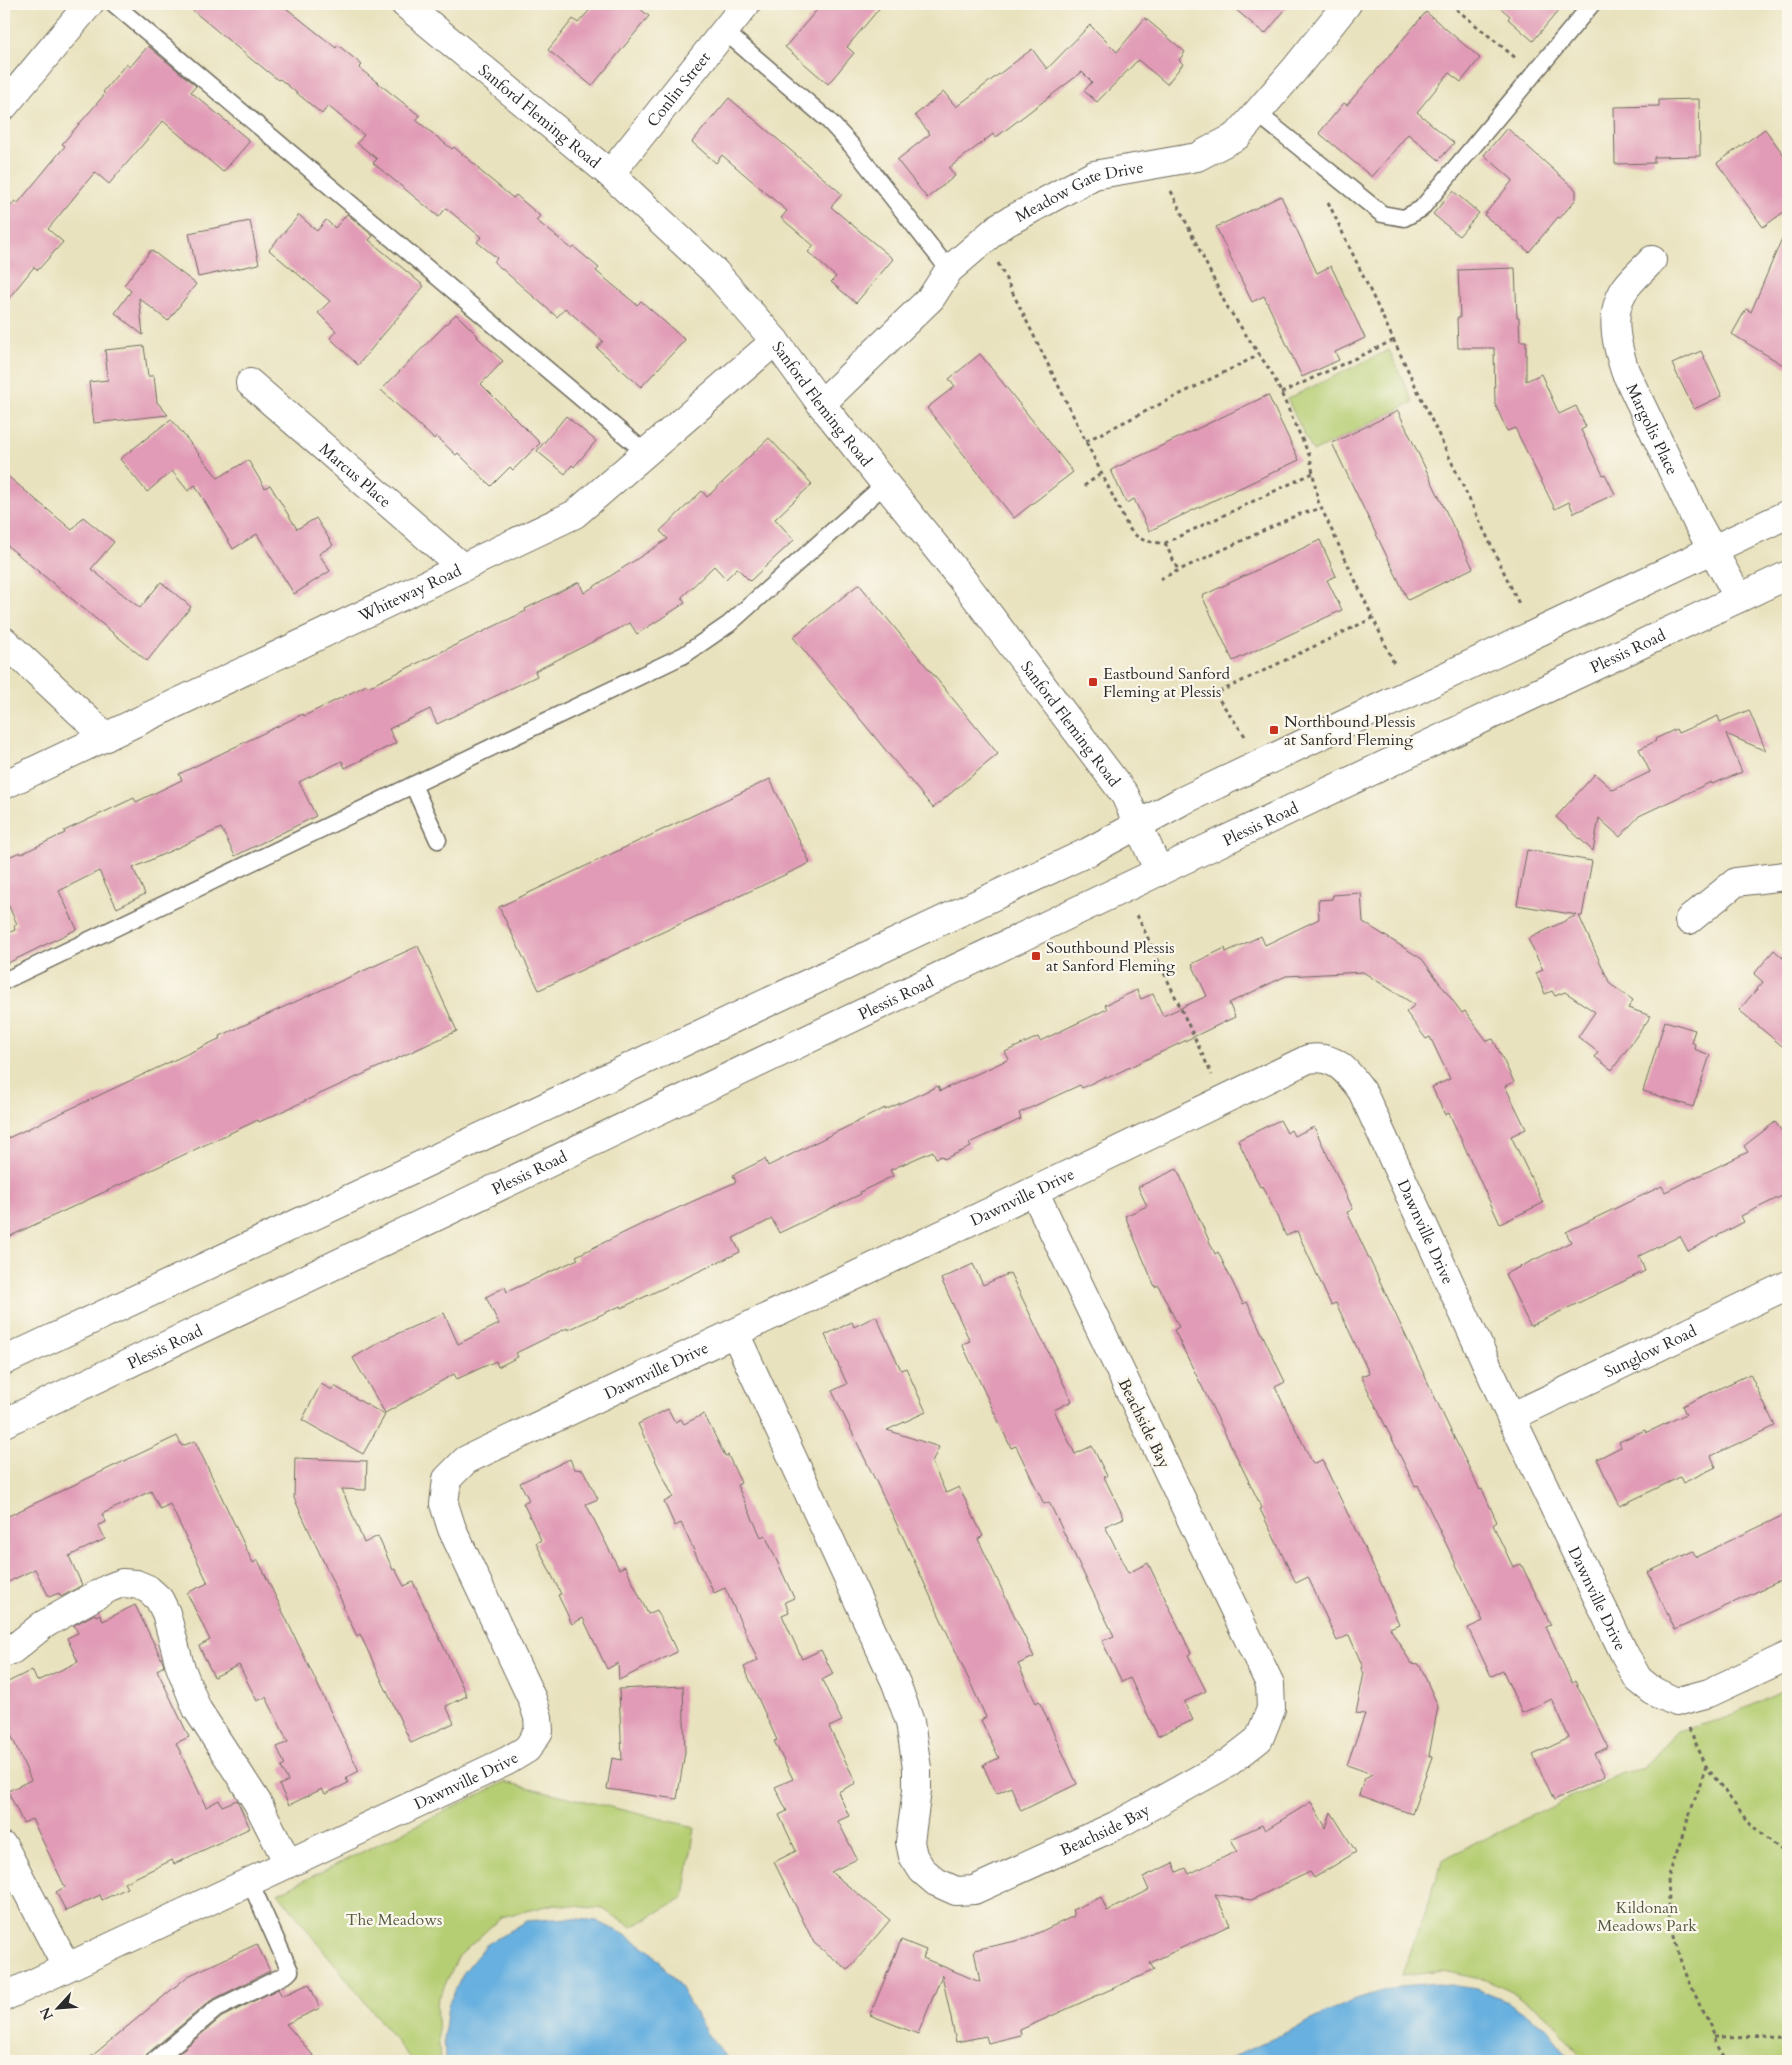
<svg xmlns="http://www.w3.org/2000/svg" width="1792" height="2065" viewBox="0 0 1792 2065" font-family="Cardo,serif">
  <rect width="100%" height="100%" fill="#fbf7ec"/>
  <filter id="ink" filterUnits="userSpaceOnUse"><feTurbulence type="fractalNoise" baseFrequency=".02" numOctaves="2"/><feDisplacementMap in="SourceGraphic" scale="10" xChannelSelector="R" yChannelSelector="G"/><feConvolveMatrix kernelMatrix="1 2 1 2 8 2 1 2 1" color-interpolation-filters="sRGB"/></filter>
  <filter id="wash" filterUnits="userSpaceOnUse"><feTurbulence type="fractalNoise" baseFrequency=".0096" numOctaves="4" result="noise"/><feDisplacementMap in="SourceGraphic" scale="20" xChannelSelector="R" yChannelSelector="G"/><feGaussianBlur stdDeviation="1.12" result="paint"/><feColorMatrix in="noise" values="0 0 0 0 0 0 0 0 0 0 0 0 0 0 0 0 0 1.4 0 .05"/><feComposite in="paint" operator="in"/></filter>
  <g filter="url(#wash)">
    <rect width="100%" height="100%" fill="#e9e2be"/>
    <!-- green -->
    <g fill="#b6ce73" stroke="#707c4f">
      <path d="M1389,350L1413,402L1313,452L1287,399Z"/>
      <path d="M1788,1688V2061H1584L1553,2021L1516,1994L1486,1980L1443,1971L1402,1976L1443,1859L1620,1774L1644,1768L1677,1731L1723,1719Z"/>
      <path d="M505,1782L695,1827L684,1897L632,1927L603,1909L555,1904L501,1917L458,1957L436,2004L440,2061H412L278,1893Z"/>
    </g>
    <!-- water -->
    <g fill="#68b0df" stroke="#4a6e85">
      <path d="M568,1918L597,1921L627,1936L652,1952L679,1985L707,2034L729,2061H445L444,2036L448,2005L464,1972L486,1945L527,1921Z"/>
      <path d="M1439,1983L1476,1989L1508,2002L1546,2028L1572,2061H1226L1356,1999L1400,1986Z"/>
    </g>
    <g id="blocks">
      <!-- building -->
      <g fill="#e19bb6">
        <path d="M185,4H281L336,48L338,45L362,65L359,68L420,116L416,120L452,149L454,147L479,168L478,169L513,198L516,195L540,216L536,220L572,249L574,247L599,268L596,271L637,305L641,301L685,340L641,387L597,348L603,341L565,308L557,317L494,262L497,258L477,242L481,237L446,208L439,217L373,163L377,159L357,143L364,135L328,106L322,114L280,79L278,80L257,63V64Z"/>
        <path d="M595,4H634L649,16L592,86L548,50L573,19L578,23Z"/>
        <path d="M822,4H883L847,47L854,53L828,84L785,47Z"/>
        <path d="M1229,4H1290L1265,34Z"/>
        <path d="M1496,4H1564L1533,41L1508,19L1510,16Z"/>
        <path d="M1426,12L1480,58L1461,82L1449,73L1417,112L1454,143L1439,160L1408,134L1372,177L1319,133L1344,103L1347,105Z"/>
        <path d="M1145,18L1185,52L1179,60L1183,64L1167,84L1138,60L1097,102L1084,91L1092,82L1082,72L995,138L993,134L949,168L955,176L927,198L897,160L930,134L915,115L944,92L956,107L1032,49L1047,69L1090,25L1117,52Z"/>
        <path d="M148,46L196,86L191,92L250,141L223,172L163,121L109,184L95,172L48,229L63,242L38,270L34,267L4,304V214L15,201L18,203L65,146L62,144L105,94L103,92L126,64L130,67Z"/>
        <path d="M729,98L842,194L831,207L893,259L856,303L831,282L836,277L808,252L814,246L781,218L787,211L722,155L716,163L692,142Z"/>
        <path d="M1699,99L1700,156L1654,157V163L1615,164L1614,107L1659,106V100Z"/>
        <path d="M1507,128L1576,190V199L1560,218L1558,217L1529,252L1484,215L1513,180L1484,155Z"/>
        <path d="M1765,129L1788,161V209L1763,227L1717,163Z"/>
        <path d="M1453,191L1479,213L1459,236L1433,214Z"/>
        <path d="M1281,196L1317,273L1331,266L1365,338L1335,352L1339,360L1302,377L1264,296L1252,302L1216,227Z"/>
        <path d="M347,214L373,236L369,240L424,286L358,365L330,338L336,331L318,313L330,301L269,250L299,215L317,231L326,220L335,228Z"/>
        <path d="M250,221L259,264L198,277L189,233Z"/>
        <path d="M1788,224V368L1732,334L1746,309L1751,312Z"/>
        <path d="M151,250L196,284L168,321L139,298L143,335L115,313L131,291L124,285Z"/>
        <path d="M1515,268L1517,317H1519L1520,341H1526V381L1541,374L1559,414L1576,406L1586,427L1581,430L1603,475L1605,474L1615,494L1574,513L1569,502L1555,509L1515,428L1507,431L1495,404L1494,348H1458L1457,318H1460L1458,270Z"/>
        <path d="M456,314L478,336L477,337L503,361L481,384L540,443L513,470L510,467L491,486L458,453L456,455L436,436L434,439L381,390Z"/>
        <path d="M144,346L148,376H154L157,402L168,415L94,423L89,382L108,380L105,350Z"/>
        <path d="M1701,351L1722,396L1694,409L1672,364Z"/>
        <path d="M980,354L1073,472L1014,518L927,408L955,386L949,379Z"/>
        <path d="M1268,395L1299,460L1149,531L1134,499L1126,503L1111,470Z"/>
        <path d="M1398,411L1473,568L1408,600L1332,443Z"/>
        <path d="M566,416L596,441L574,467L572,465L565,474L537,451Z"/>
        <path d="M171,419L218,478L248,460L265,488L270,485L297,529L316,518L333,545L319,554L330,571L294,594L257,534L233,549L195,485L188,491L172,471L147,492L120,459Z"/>
        <path d="M769,438L812,484L775,519L794,540L750,581L737,568L726,579L714,566L682,597L685,603L637,634L630,623L535,671L537,676L437,724L430,709L389,729L396,743L345,768L342,761L299,782L316,816L235,856L221,828L133,868L145,894L117,908L99,871L59,891L77,929L4,965V935L15,930L14,926L17,924L4,896V859L20,852L21,854L65,833L64,831L134,798L136,802L182,780L179,774L303,714L304,716L367,685L368,687L526,611L525,609L579,582L584,593L668,539L660,531L702,491L707,497Z"/>
        <path d="M4,473L72,530L83,517L114,542L91,569L140,608L161,582L191,607L147,661L4,543Z"/>
        <path d="M1320,540L1336,576L1327,580L1342,610L1233,661L1202,596Z"/>
        <path d="M859,584L998,754L933,808L793,637Z"/>
        <path d="M1749,710L1766,751L1726,734L1742,772L1712,784L1711,782L1639,816L1620,837L1599,818L1593,851L1556,817L1595,774L1613,790L1650,772L1639,749L1656,741L1655,739L1676,729L1678,733L1718,716L1720,722Z"/>
        <path d="M770,779L810,863L539,990L499,907Z"/>
        <path d="M1527,850L1592,861L1582,916H1579L1610,984L1633,1000L1628,1008L1651,1016L1612,1070L1595,1057L1598,1052L1578,1037L1595,1012L1565,992L1555,996L1552,991L1545,994L1536,973L1543,970L1528,939L1577,915L1517,905Z"/>
        <path d="M1361,893L1363,922L1422,959L1462,1013L1465,1011L1487,1041L1493,1039L1514,1082L1505,1086L1526,1129L1511,1136L1543,1203L1500,1224L1449,1113L1445,1115L1432,1087L1450,1079L1430,1037L1426,1039L1406,1012L1415,1005L1363,972L1286,976L1229,1003L1235,1017L1107,1078L1106,1076L1082,1088L1080,1085L1019,1113L1021,1119L969,1143L971,1147L944,1159L942,1156L936,1158L933,1151L890,1170L893,1176L860,1192L861,1194L779,1233L772,1219L733,1238L740,1252L621,1308L620,1306L568,1330L567,1328L516,1353L518,1357L498,1367L496,1361L457,1379L454,1374L385,1413L353,1358L383,1340L444,1313L458,1344L499,1324L486,1297L505,1287L507,1292L578,1259L576,1256L642,1224L736,1182L733,1175L765,1159L768,1166L885,1108V1110L938,1086L940,1091L1009,1059L1005,1052L1038,1037L1040,1041L1107,1009L1105,1005L1137,990L1141,999L1153,994L1163,1016L1207,996L1192,964L1225,948L1226,952L1261,936L1265,945L1319,919L1318,900L1332,899L1333,895Z"/>
        <path d="M418,946L457,1031L259,1122L258,1120L4,1239V1140L221,1038L220,1036Z"/>
        <path d="M1774,950L1783,958L1788,952V1051L1739,1010L1763,982L1754,974Z"/>
        <path d="M1665,1021L1695,1030L1691,1042L1695,1044L1694,1049L1710,1055L1693,1107L1643,1091Z"/>
        <path d="M1280,1120L1287,1133L1291,1130L1294,1136L1314,1127L1353,1209L1347,1212L1449,1427L1480,1490L1482,1489L1497,1522L1493,1525L1513,1567L1521,1564L1551,1625L1546,1627L1572,1683L1575,1681L1592,1717L1593,1716L1608,1747L1594,1754L1605,1776L1554,1800L1533,1755L1569,1738L1552,1699L1522,1713L1503,1671L1491,1676L1468,1628L1483,1621L1418,1485L1415,1486L1361,1376L1369,1373L1336,1303L1331,1305L1297,1231L1286,1236L1263,1186L1260,1187L1238,1140Z"/>
        <path d="M1775,1122L1788,1139V1193L1741,1216L1744,1222L1688,1251L1680,1236L1639,1256L1645,1271L1530,1326L1505,1274L1571,1242L1566,1232L1662,1186L1665,1192L1748,1152L1744,1146Z"/>
        <path d="M1177,1169L1215,1254L1218,1252L1243,1304L1247,1302L1285,1382L1275,1387L1313,1464L1322,1460L1380,1581L1399,1624L1390,1628L1411,1663L1419,1664L1438,1706L1429,1756L1432,1757L1412,1814L1359,1795L1365,1778L1372,1774L1347,1765L1365,1714L1356,1713L1364,1673L1361,1669L1362,1665L1349,1635L1337,1641L1308,1577L1296,1583L1260,1509L1262,1508L1174,1330L1179,1327L1158,1285L1155,1287L1125,1216L1147,1206L1138,1187Z"/>
        <path d="M973,1264L983,1285L1010,1273L1072,1401L1054,1410L1075,1454L1092,1446L1107,1476L1104,1477L1124,1518L1105,1526L1128,1573L1148,1563L1191,1653L1188,1655L1206,1691L1184,1702L1193,1720L1158,1736L1130,1678L1122,1682L1102,1641L1114,1636L1049,1502L1044,1504L1016,1446L1011,1448L962,1344L970,1341L941,1279Z"/>
        <path d="M876,1316L901,1370L906,1368L926,1412L887,1430L939,1447L932,1463L946,1493L959,1487L983,1536L978,1539L1034,1657L1018,1664L1036,1703L1039,1701L1077,1784L1021,1811L1011,1787L996,1794L983,1765L999,1758L981,1720L986,1717L904,1539L832,1391L847,1384L825,1335L852,1322L854,1327Z"/>
        <path d="M1750,1374L1775,1426L1711,1456L1716,1467L1683,1483L1680,1477L1620,1506L1597,1459L1621,1447L1619,1442L1645,1430L1646,1433L1686,1414L1682,1406Z"/>
        <path d="M321,1384L332,1390L334,1386L385,1415L363,1454L302,1420Z"/>
        <path d="M668,1409L675,1422L681,1419L684,1424L704,1414L725,1456L728,1455L741,1483L737,1485L761,1537L765,1535L794,1598L785,1602L789,1612L782,1615L802,1659L821,1650L833,1674L822,1680L842,1721L829,1727L856,1783L838,1792L849,1816L838,1821L857,1859L831,1872L890,1920L848,1970L814,1943L774,1862L796,1851L779,1815L787,1811L775,1787L793,1779L774,1741L777,1740L744,1667L758,1660L725,1588L714,1593L681,1523L675,1526L664,1502L673,1497L638,1424Z"/>
        <path d="M177,1436L182,1446L195,1441L253,1563L258,1560L359,1771L346,1778L348,1783L325,1794L322,1789L289,1805L279,1785L288,1781L281,1767L285,1765L277,1747L288,1742L266,1697L257,1701L239,1665L214,1677L199,1646L210,1640L187,1593L208,1583L170,1504L160,1509L151,1491L102,1514L106,1522L98,1525L105,1539L69,1556L82,1585L61,1597L59,1593L49,1597L35,1569L4,1584V1518Z"/>
        <path d="M295,1458L367,1461L366,1490L342,1489L364,1543L378,1536L393,1570L395,1569L404,1586L413,1582L467,1696L446,1706L454,1723L411,1743L360,1634L357,1636L343,1607L344,1606L294,1498Z"/>
        <path d="M570,1459L574,1469L583,1470L598,1499L586,1504L619,1569L625,1566L648,1614L657,1610L677,1652L619,1680L618,1663L607,1669L583,1618L572,1624L558,1595L561,1594L536,1543L541,1540L523,1503L529,1500L520,1483Z"/>
        <path d="M1788,1513V1577L1675,1630L1648,1572L1693,1551L1696,1557Z"/>
        <path d="M135,1605L163,1662L164,1666L157,1670L189,1737L176,1743L206,1807L219,1800L222,1806L237,1800L250,1828L174,1864L172,1860L124,1883L127,1888L102,1900L100,1895L66,1911L56,1892L65,1887L32,1819L23,1823L8,1791L31,1780L4,1719V1684L32,1670L37,1681L78,1662L67,1638L78,1633L74,1625L95,1614L96,1616L100,1614L103,1621Z"/>
        <path d="M683,1686L685,1752L677,1799L607,1789L612,1758L622,1760L619,1689Z"/>
        <path d="M1311,1802L1326,1828L1331,1812L1356,1852L1314,1878L1310,1872L1251,1900L1215,1894L1230,1925L1150,1963L1154,1970L1020,2030L1021,2035L988,2043L986,2036L956,2042L942,1975L918,2034L870,2015L901,1940L926,1950L923,1958L980,1982L974,1950L1025,1939L1074,1916L1072,1910L1101,1897L1107,1911L1149,1890L1143,1877L1173,1863L1177,1872L1186,1868L1189,1874L1237,1851L1231,1839L1262,1825L1265,1830Z"/>
        <path d="M257,1944L270,1971L210,2001L148,2053L144,2061H86L188,1976Z"/>
        <path d="M309,1984L320,2008L286,2024L318,2061H169L222,2017L278,1989L282,1996Z"/>
      </g>
    </g>
  </g>
  <g filter="url(#ink)">
    <use href="#blocks" fill-opacity="0" stroke="#6e6b5e" stroke-width="1"/>
    <g fill="none" stroke-linecap="round" stroke-linejoin="round">
      <!-- lane casing -->
      <g stroke="#6e6b5e" stroke-width="19">
        <g id="lane">
          <path d="M114,4L646,453"/>
          <path d="M723,30L828,120L852,146L949,270"/>
          <path d="M1257,113L1382,214L1404,218L1421,209L1592,4"/>
          <path d="M413,785L438,840"/>
          <path d="M4,981L684,655L729,624L885,484"/>
          <path d="M154,2061L216,2009L287,1974L290,1971L250,1882"/>
        </g>
      </g>
      <!-- street casing -->
      <g stroke="#6e6b5e" stroke-width="30">
        <g id="street">
          <path id="s1" d="M405,4L610,174L715,272L775,341L821,404L968,587L1125,795L1159,872"/>
          <path d="M4,106L89,4"/>
          <path id="s2" d="M610,174L746,4"/>
          <path id="s3" d="M1652,260C1643,270 1630,280 1623,292C1609,316 1617,346 1625,371L1697,522L1739,598"/>
          <path id="s4" d="M250,383L462,567"/>
          <path id="s5" d="M821,404L931,298L949,270L1000,226L1094,175L1197,157L1237,136L1295,69L1347,4"/>
          <path d="M4,641L106,737"/>
          <path id="s6" d="M4,785L575,514L775,341"/>
          <path d="M1689,920L1736,882L1785,876L1788,877"/>
          <path id="s7" d="M735,1333L896,1683L910,1722L917,1768V1790L910,1842L913,1856L922,1870L936,1882L956,1891L974,1890L1115,1826L1228,1763L1259,1739L1271,1709L1270,1684L1034,1191"/>
          <path id="s8" d="M1511,1417L1788,1285"/>
          <path d="M4,1653L12,1650L43,1625L109,1588L122,1583L136,1584L148,1589L159,1599L166,1613L180,1666L197,1709L257,1802L288,1863"/>
          <path d="M4,1847L66,1966"/>
          <path id="s9" d="M4,1997L507,1761L527,1749L539,1731L538,1717L532,1699L452,1529L444,1504L447,1479L466,1460L1034,1191L1308,1059C1335,1054 1348,1072 1362,1091L1511,1417L1624,1653L1638,1679L1653,1691L1676,1702L1709,1693L1788,1656"/>
        </g>
      </g>
      <!-- secondary casing -->
      <g stroke="#6e6b5e" stroke-width="30">
        <g id="secondary">
          <path d="M4,1361L1088,852L1182,801L1788,514"/>
          <path id="s10" d="M4,1423L1204,850L1788,575"/>
        </g>
      </g>
      <!-- path -->
      <g stroke="#6e6b5e" stroke-width="3" stroke-dasharray="4 4" stroke-linecap="butt">
        <path d="M1450,4L1517,59"/>
        <path d="M1171,191L1226,305L1273,375L1310,457L1318,501L1395,665"/>
        <path d="M1328,202L1520,606"/>
        <path d="M998,263L1128,527C1139,542 1148,542 1165,543L1313,473"/>
        <path d="M1281,393L1394,340"/>
        <path d="M1086,441L1259,355"/>
        <path d="M1084,486L1102,473"/>
        <path d="M1165,543L1178,570"/>
        <path d="M1160,579L1297,515L1322,508"/>
        <path d="M1245,736L1215,694L1373,618"/>
        <path d="M1137,915L1212,1075"/>
        <path d="M1689,1728L1706,1766L1750,1825L1788,1856"/>
        <path d="M1706,1766L1668,1878L1670,1922L1681,1962L1717,2045L1727,2061"/>
        <path d="M1714,2037L1788,2036"/>
      </g>
      <!-- lane -->
      <use href="#lane" stroke="#fff" stroke-width="16"/>
      <!-- street -->
      <use href="#street" stroke="#fff" stroke-width="28"/>
      <!-- secondary -->
      <use href="#secondary" stroke="#fff" stroke-width="28"/>
    </g>
  </g>
  <!-- markers -->
  <g fill="#c8321e" stroke="#fbf7ec" stroke-width="2">
    <rect x="1088" y="677" width="10" height="10" rx="2.5"/>
    <rect x="1269" y="725" width="10" height="10" rx="2.5"/>
    <rect x="1031" y="951" width="10" height="10" rx="2.5"/>
  </g>
  <g text-anchor="middle" stroke-width="4.5" stroke-linejoin="round" paint-order="stroke">
    <!-- street labels -->
    <g font-size="16" fill="#2b2b2b" stroke="#fbf7ec">
      <text dy="6" stroke="none"><textPath href="#s2" startOffset="109">Conlin Street</textPath></text>
      <text dy="6" stroke="none"><textPath href="#s1" startOffset="175">Sanford Fleming Road</textPath></text>
      <text dy="6" stroke="none"><textPath href="#s5" startOffset="341">Meadow Gate Drive</textPath></text>
      <text dy="6" stroke="none"><textPath href="#s1" startOffset="580">Sanford Fleming Road</textPath></text>
      <text dy="6" stroke="none"><textPath href="#s3" startOffset="189">Margolis Place</textPath></text>
      <text dy="6" stroke="none"><textPath href="#s4" startOffset="140">Marcus Place</textPath></text>
      <text dy="6" stroke="none"><textPath href="#s6" startOffset="449">Whiteway Road</textPath></text>
      <text dy="6" stroke="none"><textPath href="#s10" startOffset="1798">Plessis Road</textPath></text>
      <text dy="6" stroke="none"><textPath href="#s1" startOffset="985">Sanford Fleming Road</textPath></text>
      <text dy="6" stroke="none"><textPath href="#s10" startOffset="1392">Plessis Road</textPath></text>
      <text dy="6" stroke="none"><textPath href="#s10" startOffset="988">Plessis Road</textPath></text>
      <text dy="6" stroke="none"><textPath href="#s10" startOffset="582">Plessis Road</textPath></text>
      <text dy="6" stroke="none"><textPath href="#s9" startOffset="1515">Dawnville Drive</textPath></text>
      <text dy="6" stroke="none"><textPath href="#s9" startOffset="2054">Dawnville Drive</textPath></text>
      <text dy="6" stroke="none"><textPath href="#s10" startOffset="178">Plessis Road</textPath></text>
      <text dy="6" stroke="none"><textPath href="#s8" startOffset="154">Sunglow Road</textPath></text>
      <text dy="6" stroke="none"><textPath href="#s9" startOffset="1110">Dawnville Drive</textPath></text>
      <text transform="translate(1145 1423) rotate(64)" y="6">Beachside Bay</text>
      <text dy="6" stroke="none"><textPath href="#s9" startOffset="2459">Dawnville Drive</textPath></text>
      <text dy="6" stroke="none"><textPath href="#s9" startOffset="510">Dawnville Drive</textPath></text>
      <text dy="6" stroke="none"><textPath href="#s7" startOffset="781">Beachside Bay</textPath></text>
    </g>
    <!-- poi labels -->
    <g font-size="16" fill="#2b2b2b" stroke="#fbf7ec" text-anchor="start">
      <text x="1103" y="679">Eastbound Sanford<tspan x="1103" dy="18">Fleming at Plessis</tspan></text>
      <text x="1284" y="727">Northbound Plessis<tspan x="1284" dy="18">at Sanford Fleming</tspan></text>
      <text x="1046" y="953">Southbound Plessis<tspan x="1046" dy="18">at Sanford Fleming</tspan></text>
    </g>
    <!-- park labels -->
    <g font-size="16" fill="#555c41" stroke="#fbf7ec">
      <text x="1647" y="1913">Kildonan<tspan x="1647" dy="18">Meadows Park</tspan></text>
      <text x="394" y="1925">The Meadows</text>
    </g>
  </g>
  <!-- margin -->
  <rect width="1792" height="2065" fill="none" stroke="#fbf7ec" stroke-width="20"/>
  <!-- north arrow -->
  <g transform="translate(58 2008) rotate(244)" stroke="#fbf7ec" stroke-width="4" paint-order="stroke">
  <path d="M0-4L9 19L0 12L-9 19Z" fill="#2b2b2b"/>
  <text y="-8" font-size="14" font-weight="bold" text-anchor="middle" fill="#2b2b2b">N</text>
  </g>
</svg>
